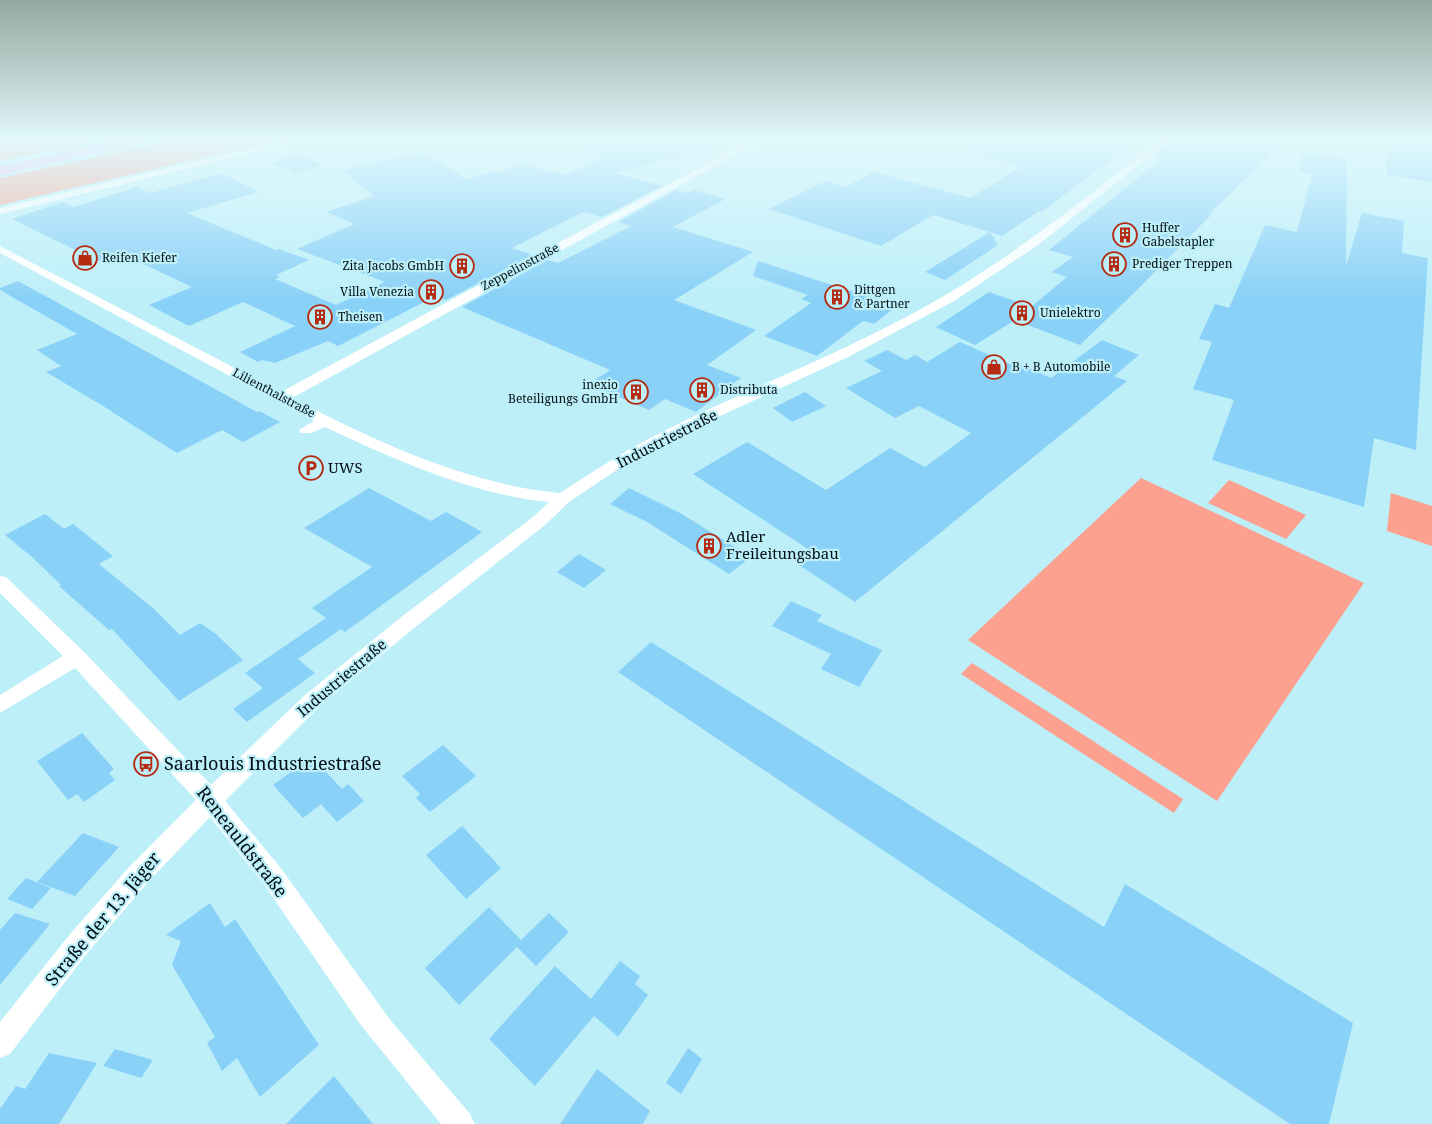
<svg xmlns="http://www.w3.org/2000/svg" width="1432" height="1124" viewBox="0 0 1432 1124" font-family="'Noto Serif',serif">
  <rect width="100%" height="100%" fill="#bdeff9"/>
  <!-- green -->
  <g fill="#fca18f">
    <path d="M0,140H94V141L0,161Z"/>
    <path d="M169,141H273L0,205V178Z"/>
    <path d="M1141,478L1364,583L1217,801L968,640Z"/>
    <path d="M1229,480L1306,515L1286,539L1208,503Z"/>
    <path d="M1391,493L1432,506V546L1387,531Z"/>
    <path d="M972,663L1183,799L1174,813L961,674Z"/>
  </g>
  <!-- building -->
  <g fill="#8ad1f7">
    <path d="M569,140H715L716,146L615,173L662,186L602,217L583,212L512,248L532,255L446,300L436,296L338,346L328,341L275,363L262,360L258,362L240,352L295,326L243,302L189,326L149,305L192,287L120,253L98,261L12,219L63,202L73,207L137,187L150,193L222,173L258,192L187,213L276,250L279,249L309,260L276,275L280,277L275,279L336,305L385,282L297,249L354,224L326,212L375,196L342,170L422,152L466,179L493,171L499,173L522,164L565,175L602,157Z"/>
    <path d="M988,140H1138L1041,212L1039,211L1002,236L990,232L998,245L945,280L925,272L990,232L933,215L881,246L769,209L826,181L845,187L874,172L971,198L1021,166L967,152Z"/>
    <path d="M1172,140H1250L1279,147L1209,214L1211,215L1141,286L1080,345L1015,320L975,345L936,327L989,292L1031,307L1067,277L1052,272L1073,257L1049,250L1160,160L1155,154Z"/>
    <path d="M1397,140H1432V182L1387,175L1386,149L1393,151Z"/>
    <path d="M1301,151L1347,158L1346,266L1362,213L1404,221L1402,253L1428,258L1416,450L1374,438L1364,507L1212,460L1234,400L1193,389L1212,342L1199,339L1215,304L1229,308L1265,225L1297,232L1312,174L1299,172Z"/>
    <path d="M299,154L324,165L295,174L271,163Z"/>
    <path d="M676,190L688,193L694,190L725,199L673,227L753,252L674,300L756,330L707,365L741,378L696,412L665,399L649,410L589,384L610,370L462,307L548,260L558,263L631,226L618,222Z"/>
    <path d="M758,261L897,306L874,324L863,321L817,356L764,336L811,303L801,299L808,295L753,276Z"/>
    <path d="M18,281L257,412L259,411L280,422L243,442L222,430L177,453L112,412H113L46,372L61,366L37,350L77,334L0,290V288Z"/>
    <path d="M1102,340L1139,355L1114,376L1127,381L855,602L796,563L811,551L693,474L747,442L826,490L890,448L925,467L971,433L919,406L895,418L846,388L882,371L864,361L887,350L906,360L915,355L927,362L960,342L1010,364L1014,361L1051,378Z"/>
    <path d="M805,392L826,406L792,422L773,408Z"/>
    <path d="M369,488L431,521L446,512L482,532L345,632L341,629L298,659L315,673L247,722L233,709L263,688L245,673L326,618L312,608L372,567L304,528Z"/>
    <path d="M629,488L680,513L751,557L729,574L647,522L610,504Z"/>
    <path d="M45,514L64,529L73,524L113,556L99,564L154,609L180,635L200,623L216,634L243,660L179,701L112,629L109,630L59,586L61,585L32,557L5,535Z"/>
    <path d="M579,554L606,570L584,588L557,572Z"/>
    <path d="M791,601L822,615L817,621L882,650L859,687L821,669L831,654L772,626Z"/>
    <path d="M651,642L1104,927L1125,884L1353,1023L1329,1124H1290L618,672Z"/>
    <path d="M82,733L114,769L109,773L115,780L84,802L77,794L68,800L37,761Z"/>
    <path d="M443,745L476,776L430,812L416,798L420,794L402,776Z"/>
    <path d="M312,757L342,789L348,784L364,801L337,822L321,804L303,818L273,785Z"/>
    <path d="M462,826L501,868L466,899L426,855Z"/>
    <path d="M83,833L119,847L75,896L37,882Z"/>
    <path d="M26,878L51,888L32,909L7,899Z"/>
    <path d="M210,903L225,927L235,919L319,1045L260,1097L237,1058L222,1071L207,1043L215,1037L172,965L181,941L166,935Z"/>
    <path d="M489,907L521,940L549,913L569,932L536,966L517,947L459,1005L425,968Z"/>
    <path d="M15,913L50,924L0,985V930Z"/>
    <path d="M620,961L640,976L635,984L648,995L618,1037L594,1016L535,1086L489,1039L555,966L591,999Z"/>
    <path d="M688,1048L702,1059L681,1094L666,1083Z"/>
    <path d="M115,1049L153,1060L141,1078L103,1066Z"/>
    <path d="M49,1053L97,1063L59,1124H0V1109L16,1086L25,1089Z"/>
    <path d="M597,1069L650,1111L643,1124H560Z"/>
    <path d="M334,1076L373,1124H286Z"/>
  </g>
  <g fill="none" stroke-linecap="round" stroke-linejoin="round">
    <!-- street -->
    <g fill="#fff" fill-rule="evenodd">
      <path d="M288,140H305L0,214V208Z"/>
      <path d="M752,140H763L292,398C375,441 466,484 560,493C591,473 621,453 654,436C738,393 826,360 910,315C1000,267 1079,203 1160,140H1170L1038,245L954,301L848,357L666,441L636,457L569,502L545,525L414,628L319,707L225,801L280,867L391,1021L470,1114L475,1124H441L360,1024L263,883L210,817L149,881L88,952L10,1054L0,1058V1022L70,934L131,865L196,800L75,668L0,713V695L63,656L0,593V576L6,577L84,652L211,785L305,695L400,618L533,517L549,502C473,495 393,459 325,427L311,433H301L299,430L314,421L0,253V246L281,392L473,288Z"/>
    </g>
    <!-- highway -->
    <path fill="#f8aded" fill-rule="evenodd" d="M117,140H143L137,144L0,175V167Z"/>
  </g>
  <!-- sky -->
  <linearGradient id="sky" x2="0" y2="1"><stop stop-color="#93a89e"/><stop offset="0.47" stop-color="#e1f8fc"/><stop offset="1" stop-color="#e1f8fc" stop-opacity="0"/></linearGradient>
  <rect width="1432" height="298" fill="url(#sky)"/>
  <!-- icons -->
  <defs>
    <g id="building-ring" transform="scale(1.25)"><circle r="9.5" fill="#bdeff9" stroke="#b62a11" stroke-width="1.5"/><path d="M-4-6H4V6H1V3H-1V6H-4ZM-2.5-4.3h1.7v1.8h-1.7ZM.8-4.3h1.7v1.8H.8ZM-2.5-1h1.7V.8h-1.7ZM.8-1h1.7V.8H.8Z" fill="#b62a11"/></g>
    <g id="shop-ring" transform="scale(1.25)"><circle r="9.5" fill="#bdeff9" stroke="#b62a11" stroke-width="1.5"/><path d="M-5-2.5h2.3a2.7 3.5 0 0 1 5.4 0H5L5.5 6h-11ZM-1.5-2.5h3a1.5 2.3 0 0 0-3 0Z" fill="#b62a11"/></g>
    <g id="parking-ring" transform="scale(1.25)"><circle r="9.5" fill="#bdeff9" stroke="#b62a11" stroke-width="1.5"/><path d="M-3.5-5.5H1a3.5 3.5 0 0 1 0 7H-1V5.5H-3.5ZM-1-3.4V-.6H.8a1.4 1.4 0 0 0 0-2.8Z" fill="#b62a11"/></g>
    <g id="bus-ring" transform="scale(1.25)"><circle r="9.5" fill="#bdeff9" stroke="#b62a11" stroke-width="1.5"/><path d="M-5-6H5V4H4V6H2V4H-2V6H-4V4H-5ZM-3.5-4V0h7V-4ZM-3.5 1.2v1.5H-2V1.2ZM2 1.2v1.5H3.5V1.2Z" fill="#b62a11"/></g>
  </defs>
  <g fill-rule="evenodd">
    <use href="#building-ring" x="1125" y="235"/>
    <use href="#shop-ring" x="85" y="258"/>
    <use href="#building-ring" x="1114" y="264"/>
    <use href="#building-ring" x="462" y="266"/>
    <use href="#building-ring" x="431" y="292"/>
    <use href="#building-ring" x="837" y="297"/>
    <use href="#building-ring" x="1022" y="313"/>
    <use href="#building-ring" x="320" y="317"/>
    <use href="#shop-ring" x="994" y="367"/>
    <use href="#building-ring" x="702" y="390"/>
    <use href="#building-ring" x="636" y="392"/>
    <use href="#parking-ring" x="311" y="468"/>
    <use href="#building-ring" x="709" y="546"/>
    <use href="#bus-ring" x="146" y="764"/>
  </g>
  <g text-anchor="middle" stroke-width="4.5" stroke-linejoin="round" paint-order="stroke">
    <!-- far-poi labels -->
    <g font-size="12" fill="#000e12" stroke="#bdeff9" text-anchor="start">
      <text x="1142" y="232">Huffer<tspan x="1142" dy="14">Gabelstapler</tspan></text>
      <text x="102" y="262">Reifen Kiefer</text>
      <text x="1132" y="268">Prediger Treppen</text>
      <text x="444" y="270" text-anchor="end">Zita Jacobs GmbH</text>
      <text x="854" y="294">Dittgen<tspan x="854" dy="14">&amp; Partner</tspan></text>
      <text x="414" y="296" text-anchor="end">Villa Venezia</text>
      <text x="1040" y="317">Unielektro</text>
      <text x="338" y="321">Theisen</text>
      <text x="1012" y="371">B + B Automobile</text>
      <text x="618" y="389" text-anchor="end">inexio<tspan x="618" dy="14">Beteiligungs GmbH</tspan></text>
      <text x="720" y="394">Distributa</text>
    </g>
    <!-- far-street labels -->
    <g font-size="12" fill="#000e12" stroke="#bdeff9">
      <text transform="translate(520 267) rotate(-28)" y="4">Zeppelinstraße</text>
      <text transform="translate(274 393) rotate(28)" y="4">Lilienthalstraße</text>
    </g>
    <!-- street labels -->
    <g font-size="15" fill="#000e12" stroke="#bdeff9">
      <text transform="translate(667 439) rotate(-27)" y="5">Industriestraße</text>
      <text transform="translate(342 678) rotate(-40)" y="5">Industriestraße</text>
    </g>
    <!-- poi labels -->
    <g font-size="15" fill="#000e12" stroke="#bdeff9" text-anchor="start">
      <text x="328" y="473">UWS</text>
      <text x="726" y="542">Adler<tspan x="726" dy="17">Freileitungsbau</tspan></text>
    </g>
    <!-- near-poi labels -->
    <g font-size="18" fill="#000e12" stroke="#bdeff9" text-anchor="start">
      <text x="164" y="770">Saarlouis Industriestraße</text>
    </g>
    <!-- near-street labels -->
    <g font-size="18" fill="#000e12" stroke="#bdeff9">
      <text transform="translate(242 842) rotate(52)" y="6">Reneauldstraße</text>
      <text transform="translate(103 919) rotate(-50)" y="6">Straße der 13. Jäger</text>
    </g>
  </g>
</svg>
